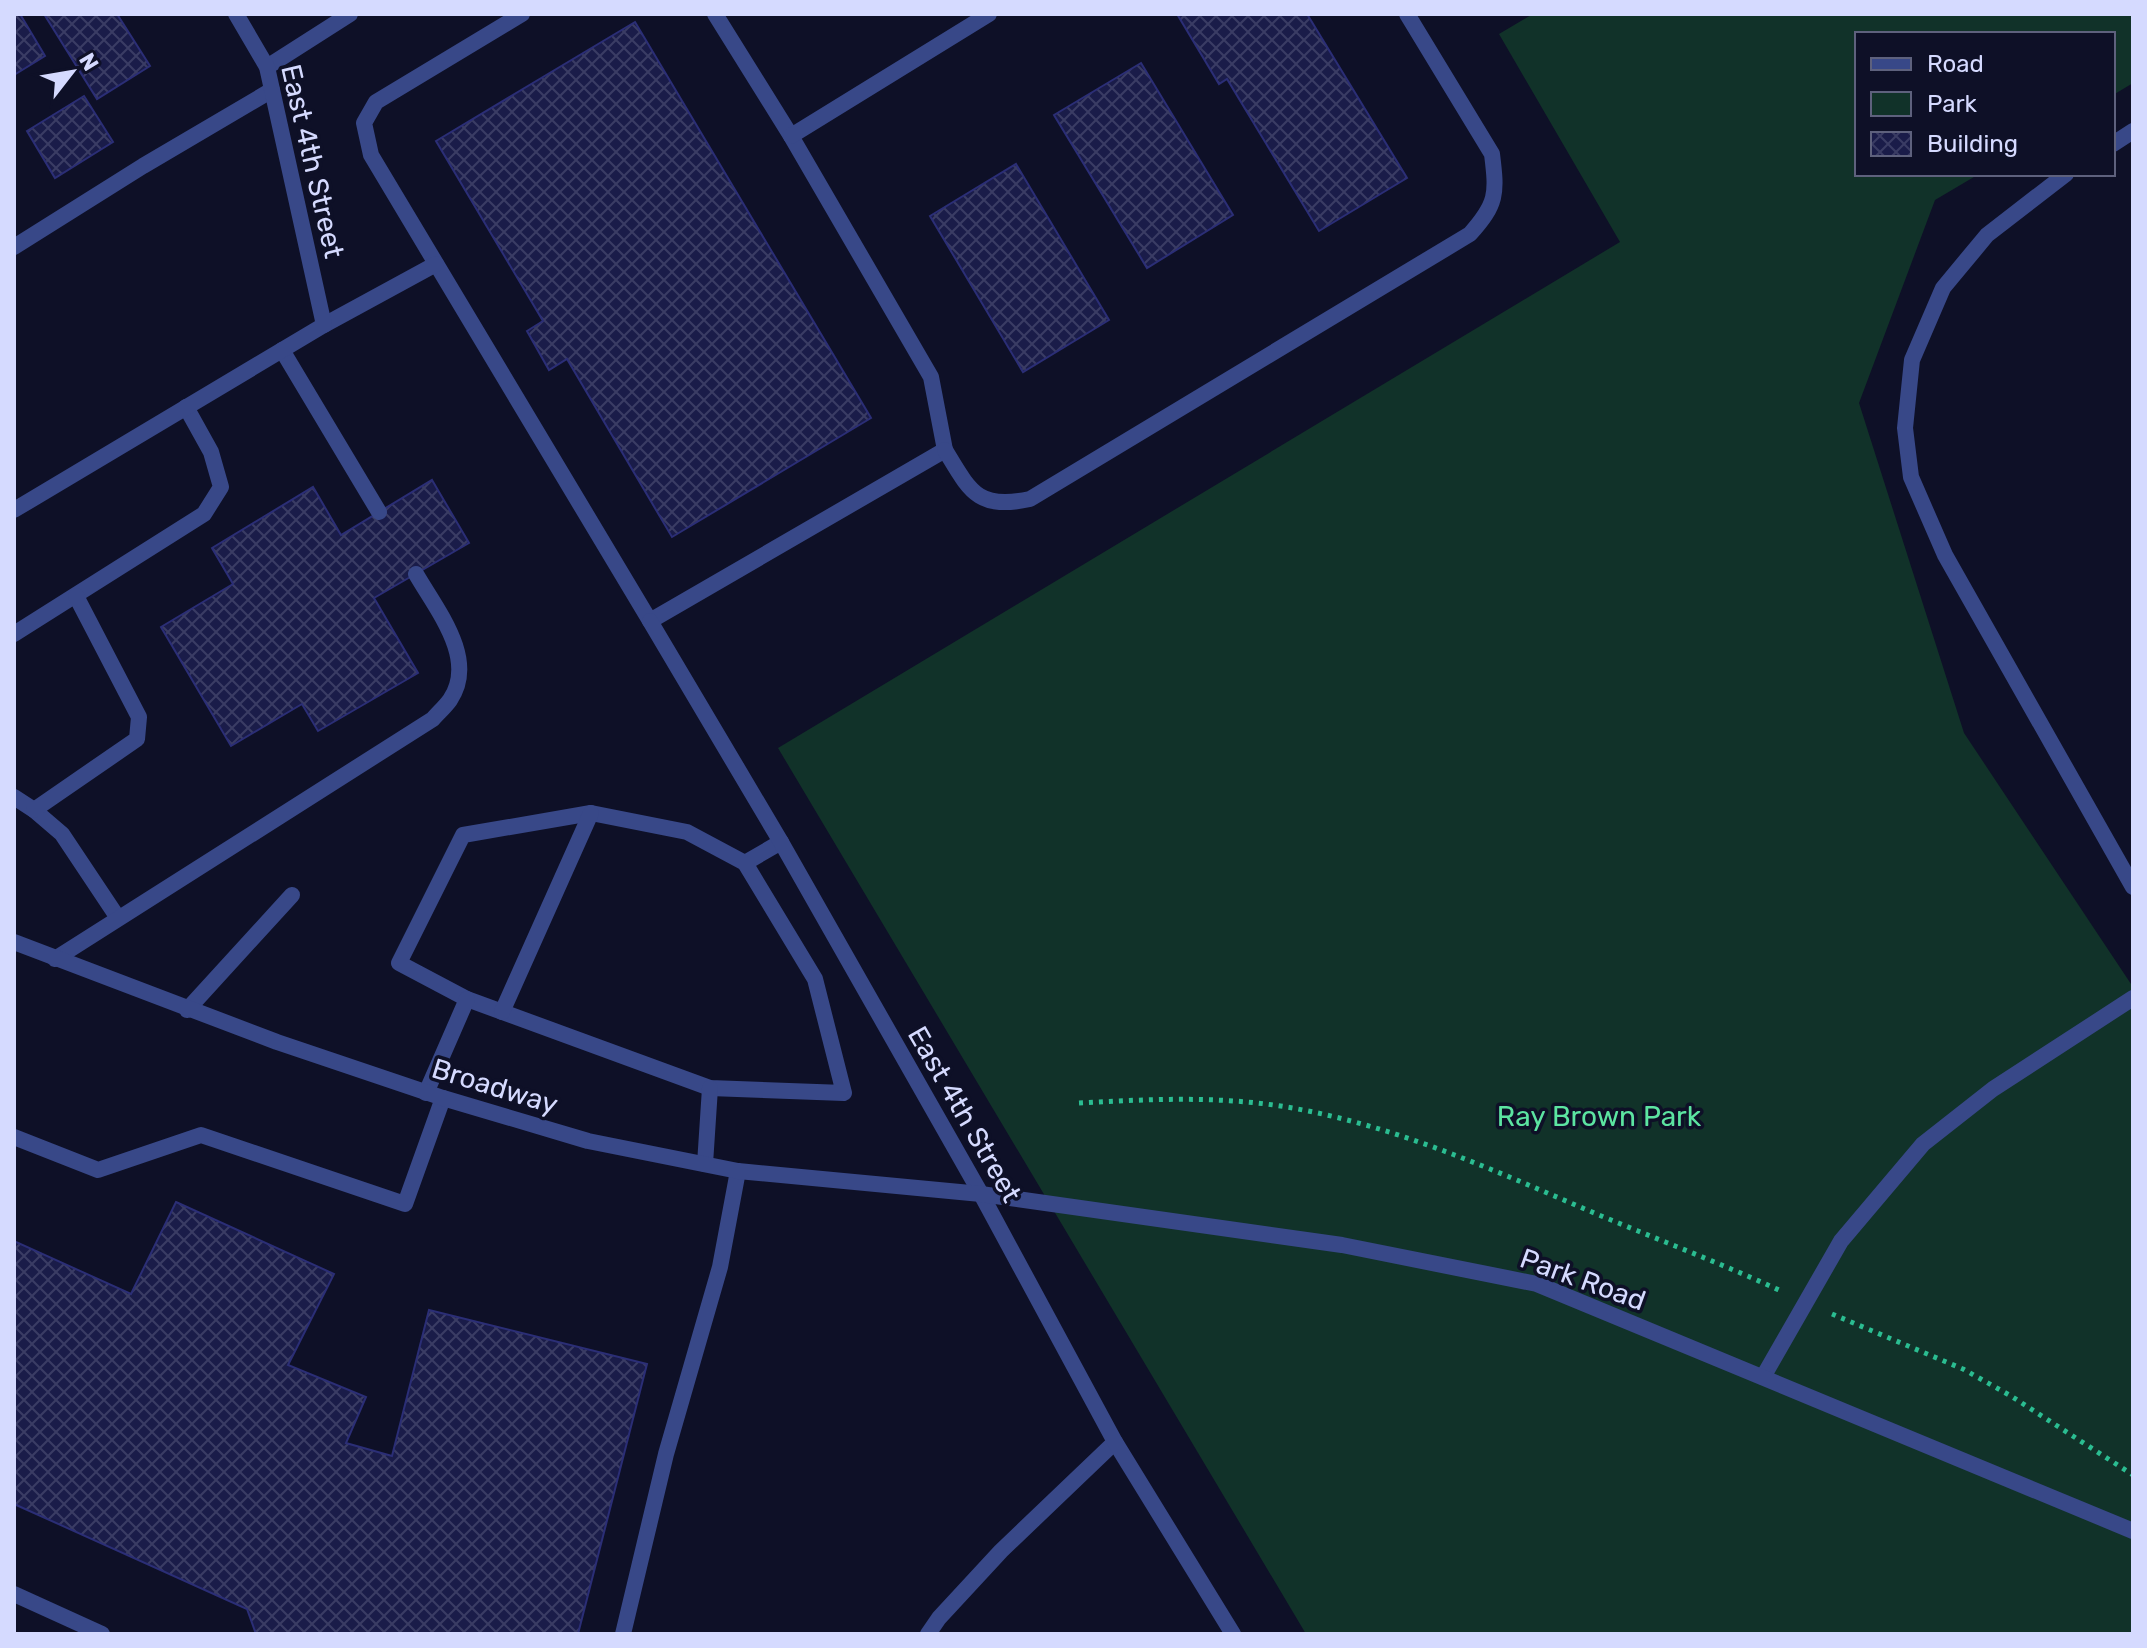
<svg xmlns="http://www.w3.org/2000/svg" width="2147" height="1648" viewBox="0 0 2147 1648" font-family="Rubik,sans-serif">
  <defs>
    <pattern id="building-cross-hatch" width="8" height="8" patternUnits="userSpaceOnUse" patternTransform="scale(2)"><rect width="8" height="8" fill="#1a1c49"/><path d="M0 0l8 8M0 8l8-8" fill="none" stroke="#3a3c64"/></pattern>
  </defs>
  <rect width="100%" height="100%" fill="#0e1027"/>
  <!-- park -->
  <path fill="#113229" d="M1533,14H2133V83L2113,95V34H1857V174H1979L1935,200L1859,403L1964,733L2133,987V1634H1306L778,748L1620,242L1499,34Z"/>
  <!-- building -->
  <g fill="url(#building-cross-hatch)" stroke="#2b2e76" stroke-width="2">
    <path d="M14,14H20L45,56L14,75Z"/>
    <path d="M44,14H117L150,66L97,99Z"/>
    <path d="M1177,14H1307L1407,178L1319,231L1227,79L1219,84Z"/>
    <path d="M635,22L871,418L672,537L567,359L549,370L527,331L543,321L436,141Z"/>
    <path d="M1141,63L1233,215L1147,268L1054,115Z"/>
    <path d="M84,96L113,142L55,178L27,131Z"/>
    <path d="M1016,164L1109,320L1023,372L930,216Z"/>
    <path d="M432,480L469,543L374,598L418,673L318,731L302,704L231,746L161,627L233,584L212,548L313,487L341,535Z"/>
    <path d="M176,1202L334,1274L288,1365L366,1397L346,1443L392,1456L429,1310L647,1364L578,1634H256L247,1609L14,1504V1241L131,1294Z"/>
  </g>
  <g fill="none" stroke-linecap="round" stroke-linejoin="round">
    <!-- path -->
    <g stroke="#2bbd91" stroke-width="5" stroke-dasharray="4 6" stroke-linecap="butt">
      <path d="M1079,1103C1153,1099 1229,1095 1303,1110C1407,1130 1502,1174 1599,1215C1659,1240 1720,1263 1779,1290"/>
      <path d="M1832,1314L1963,1369L2011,1396L2133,1475"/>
    </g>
    <!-- service -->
    <g stroke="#384888" stroke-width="16">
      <path d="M522,14L376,102L364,123L371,155L650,621L945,450L931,377L791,136L715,14"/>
      <path d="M267,67L350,14"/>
      <path d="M791,136L989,14"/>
      <path d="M2113,144L2133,131"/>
      <path d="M2066,174L1987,235L1943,288L1912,360L1905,428L1911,477L1945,555L2133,887"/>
      <path d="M14,247L143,166L272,90"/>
      <path d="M324,325L436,264"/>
      <path d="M282,350L379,512"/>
      <path d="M945,450C970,491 977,510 1030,499L1470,234C1497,204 1497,194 1492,154L1407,14"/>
      <path d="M14,634L204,514L221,487L211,452L186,407"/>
      <path d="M14,797L34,810L62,834L118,918"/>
      <path d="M34,810L137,739L139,717L76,596"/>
      <path d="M745,863L815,979L844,1093L710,1088L467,999L399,963L463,835L591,813L687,832L745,863L781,842"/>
      <path d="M55,959L433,719C438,713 445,707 450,700C478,659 436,609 416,574"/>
      <path d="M187,1010L292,895"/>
      <path d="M502,1012L591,813"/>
      <path d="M426,1093L467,999"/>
      <path d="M14,1137L98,1170L201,1135L405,1204L443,1098"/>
      <path d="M705,1164L710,1088"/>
      <path d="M1763,1377L1841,1241L1923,1144L1993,1089L2133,998"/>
      <path d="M14,1594L102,1634"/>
      <path d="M623,1634L666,1454L720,1267L738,1171"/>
      <path d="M928,1634L939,1618L1001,1551L1115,1442"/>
    </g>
    <!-- minor -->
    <g stroke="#384888" stroke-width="16">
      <path d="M14,510L324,325L267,67L236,14"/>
      <path d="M650,621L781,842L981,1194L1115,1442L1233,1634"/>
    </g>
    <!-- tertiary -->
    <path stroke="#384888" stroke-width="16" d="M14,942L277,1042L443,1098L588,1141L738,1171L981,1194L1342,1245L1537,1284L2133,1531"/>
  </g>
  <g text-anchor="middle" stroke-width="7" stroke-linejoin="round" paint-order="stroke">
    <!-- street labels -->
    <g font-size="28" fill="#d5daff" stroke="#0e1027">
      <text transform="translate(313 161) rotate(77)" y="10">East 4th Street</text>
      <text transform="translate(495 1086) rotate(17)" y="10">Broadway</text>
      <text transform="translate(965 1114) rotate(60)" y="10">East 4th Street</text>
      <text transform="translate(1583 1279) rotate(20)" y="10">Park Road</text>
    </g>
    <!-- park labels -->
    <g font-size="28" fill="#5ce4a1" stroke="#0e1027">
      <text x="1599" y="1126">Ray Brown Park</text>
    </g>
  </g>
  <!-- border -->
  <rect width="2147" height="1648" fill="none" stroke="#d5daff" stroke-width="32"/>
  <!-- legend -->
  <rect x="1855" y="32" width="260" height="144" fill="#0e1027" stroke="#5e617d" stroke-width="2"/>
  <rect x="1871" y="58" width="40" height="12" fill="#384888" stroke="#5e617d" stroke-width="2"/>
  <text x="1927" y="72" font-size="24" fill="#d5daff">Road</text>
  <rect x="1871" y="92" width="40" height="24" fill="#113229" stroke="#5e617d" stroke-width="2"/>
  <text x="1927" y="112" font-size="24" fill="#d5daff">Park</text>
  <rect x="1871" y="132" width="40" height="24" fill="url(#building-cross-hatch)" stroke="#5e617d" stroke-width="2"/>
  <text x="1927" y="152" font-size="24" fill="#d5daff">Building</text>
  <!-- north arrow -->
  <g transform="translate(72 72) rotate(59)" stroke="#0e1027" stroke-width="6" paint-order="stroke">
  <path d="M0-6L14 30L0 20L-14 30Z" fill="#d5daff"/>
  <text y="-12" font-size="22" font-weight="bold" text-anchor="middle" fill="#d5daff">N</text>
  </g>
</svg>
